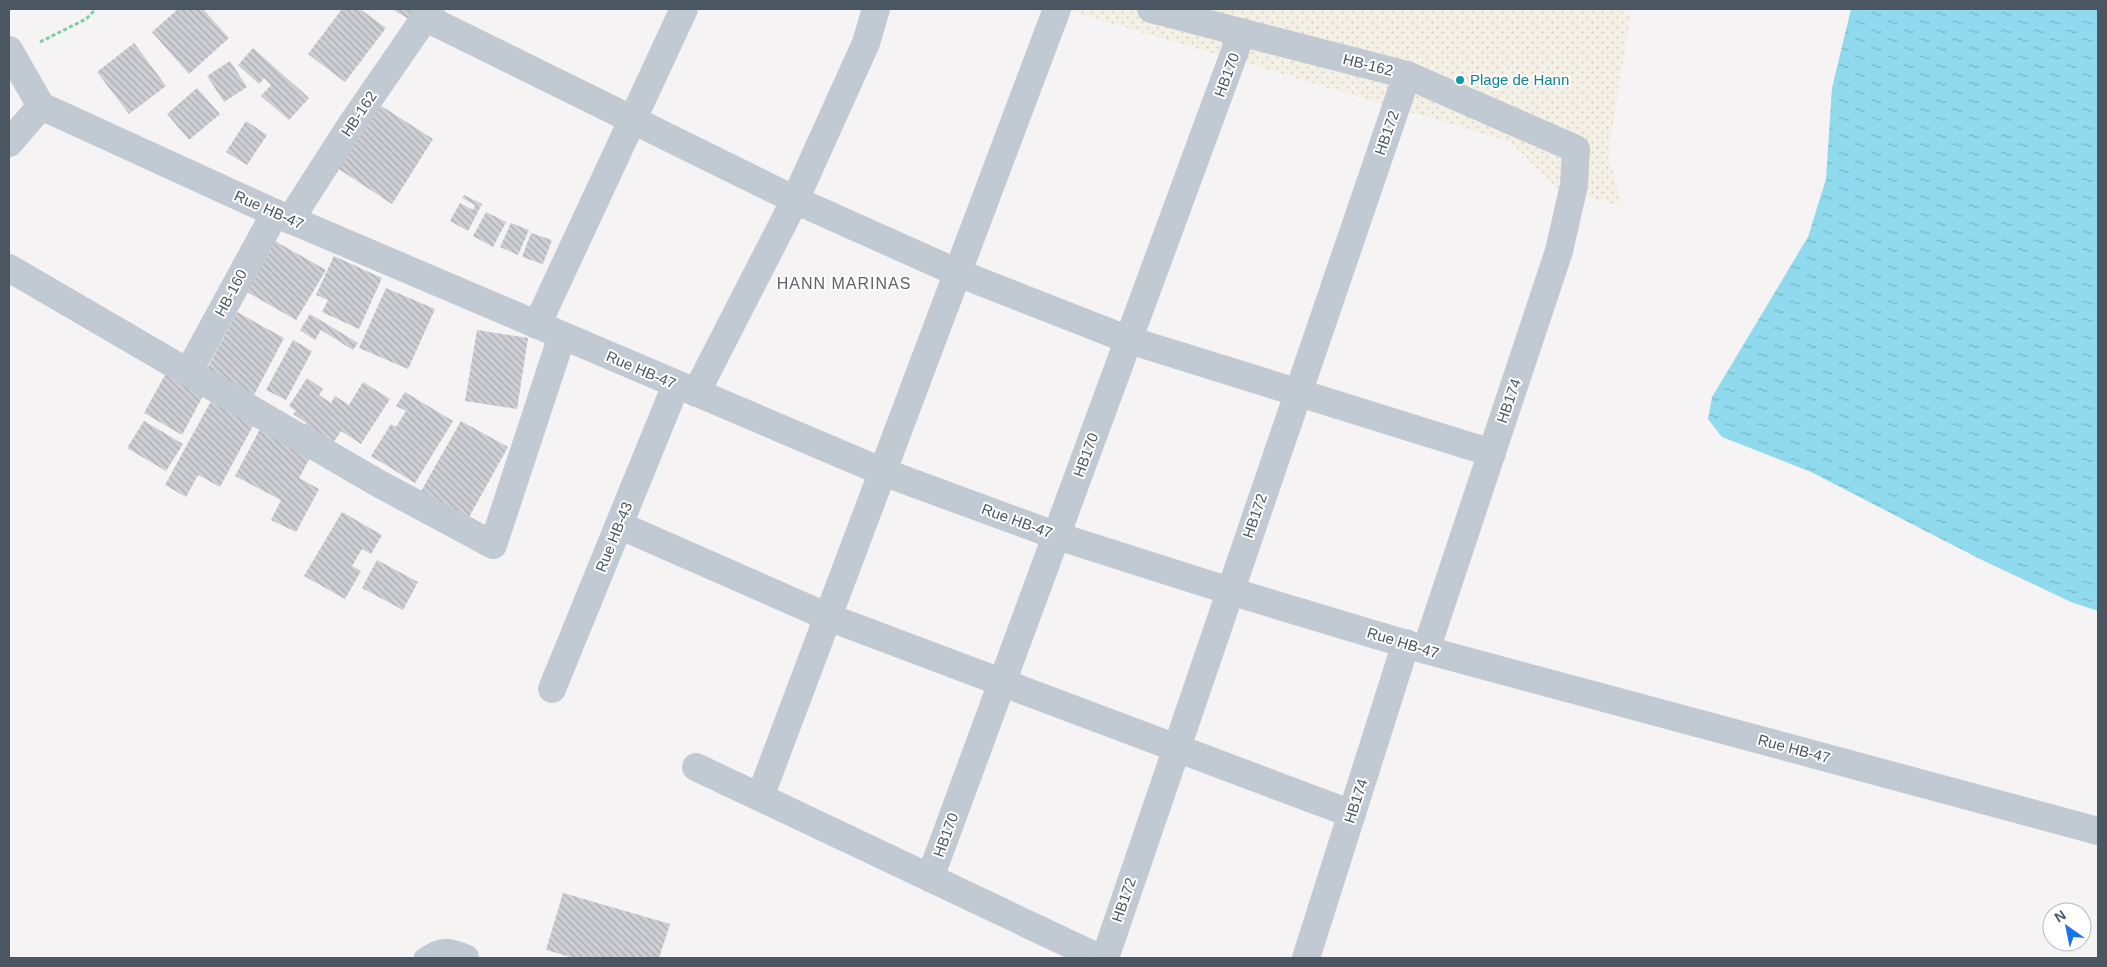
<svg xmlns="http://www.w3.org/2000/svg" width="2107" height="967" viewBox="0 0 2107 967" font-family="Arial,sans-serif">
  <defs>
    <pattern id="sand-dots" width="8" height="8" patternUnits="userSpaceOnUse" patternTransform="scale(1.25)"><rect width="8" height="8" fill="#f5f0e5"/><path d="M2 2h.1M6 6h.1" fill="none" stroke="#d4d0c7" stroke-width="1.8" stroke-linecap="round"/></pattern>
    <pattern id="water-ripples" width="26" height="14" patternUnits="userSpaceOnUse" patternTransform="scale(1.25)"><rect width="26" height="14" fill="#90daee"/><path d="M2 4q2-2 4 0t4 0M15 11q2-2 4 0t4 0" fill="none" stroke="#78b4c4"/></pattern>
    <pattern id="building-back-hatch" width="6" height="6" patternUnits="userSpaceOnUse" patternTransform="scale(1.25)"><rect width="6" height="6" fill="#cdcfd5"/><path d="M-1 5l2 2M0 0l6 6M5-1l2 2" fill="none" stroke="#a8abb0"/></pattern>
  </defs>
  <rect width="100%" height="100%" fill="#f5f3f3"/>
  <!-- sand -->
  <path fill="url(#sand-dots)" d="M1063,9H1620L1630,17L1608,154L1622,206L1558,189L1511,142Z"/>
  <!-- water -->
  <path fill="url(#water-ripples)" d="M1851,9H2098V611L2071,602L1982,560L1811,472L1722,437L1708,419L1712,397L1808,237L1826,179L1832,88Z"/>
  <!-- building -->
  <g fill="url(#building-back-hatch)">
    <path d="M178,9H203L229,38L189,74L152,32Z"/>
    <path d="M342,9H360L386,28L345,82L308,54Z"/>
    <path d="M392,9H419L412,21Z"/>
    <path d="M134,43L166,86L129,114L97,72Z"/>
    <path d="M253,48L309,98L289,120L261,96L271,85L264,78L259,84L238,65Z"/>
    <path d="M230,61L247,87L224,102L207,76Z"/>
    <path d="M197,88L220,114L189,140L167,114Z"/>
    <path d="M372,100L433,139L392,204L331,164Z"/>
    <path d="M246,121L267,135L247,165L226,152Z"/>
    <path d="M464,195L482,204L468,231L450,221L460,203L473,210L475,205L462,198Z"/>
    <path d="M486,212L506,222L493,247L473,236Z"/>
    <path d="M511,223L529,230L518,255L500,247Z"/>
    <path d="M531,233L552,240L543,264L522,257Z"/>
    <path d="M275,241L326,270L296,320L245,291Z"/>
    <path d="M334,256L382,278L359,329L322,312L328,300L316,295Z"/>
    <path d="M386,288L435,309L408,369L359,348Z"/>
    <path d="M237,312L284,338L254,395L207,369Z"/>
    <path d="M310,314L358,343L353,350L321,330L315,340L300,330Z"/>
    <path d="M477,330L528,338L517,409L465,401Z"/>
    <path d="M293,340L312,351L286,400L266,390Z"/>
    <path d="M165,375L203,396L182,435L144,413Z"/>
    <path d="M307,378L323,389L319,395L331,403L335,396L349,405L363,382L390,399L361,444L341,431L333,443L304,425L306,423L293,414L296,411L289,406Z"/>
    <path d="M405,392L453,421L415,483L371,456L391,424L396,427L406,411L396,406Z"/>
    <path d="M211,401L254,424L220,487L198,475L186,497L165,485Z"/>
    <path d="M144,421L183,444L166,471L127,448Z"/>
    <path d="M461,421L508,447L468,519L420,493Z"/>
    <path d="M260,429L311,456L299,478L319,489L296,532L271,520L281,500L235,476Z"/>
    <path d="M342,512L382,535L371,554L362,549L352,566L361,571L345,599L304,576Z"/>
    <path d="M377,560L418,582L403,610L362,588Z"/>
    <path d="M563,893L670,924L659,958H574L546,950Z"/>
  </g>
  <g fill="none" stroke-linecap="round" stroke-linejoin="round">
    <!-- path -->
    <path stroke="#7ad0a6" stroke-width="3" stroke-dasharray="4 2.5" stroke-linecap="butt" d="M40,42L86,19L96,9"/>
    <!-- lane -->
    <path stroke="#c1cad2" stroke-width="19" d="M423,958C441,945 449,946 469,955"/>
    <!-- street -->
    <g stroke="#c1cad2" stroke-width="28">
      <path d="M1151,9L1407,75L1576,149L1574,185L1559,251L1426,650"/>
      <path d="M424,17L795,200L958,273L1129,340L1492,453"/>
      <path d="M9,50L41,106L275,213L883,472L1057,536L1230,591L1426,650L2098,831"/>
      <path d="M9,143L41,106"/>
      <path d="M290,220L351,125L431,9"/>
      <path d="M9,268L376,482L493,545L562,336"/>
      <path d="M537,325L684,9"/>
      <path d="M188,373L275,213"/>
      <path d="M696,393L795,200L866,43L876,9"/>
      <path d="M619,525L828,617L1352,814"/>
      <path d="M552,689L676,385"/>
      <path d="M696,767L1099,958"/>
      <path d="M760,797L1057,9"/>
      <path d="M930,878L1242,32"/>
      <path d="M1105,958L1407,75"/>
      <path d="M1306,958L1406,643"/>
    </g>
  </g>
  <!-- markers -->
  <circle fill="#0f9aa8" stroke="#fff" stroke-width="2" cx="1460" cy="80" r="5"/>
  <g text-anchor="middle" stroke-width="4" stroke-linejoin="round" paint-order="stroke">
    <!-- street labels -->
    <g font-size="15" fill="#4a5661" stroke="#fff">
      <text transform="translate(1368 65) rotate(14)" y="5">HB-162</text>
      <text transform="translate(1227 75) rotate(-70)" y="5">HB170</text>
      <text transform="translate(359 114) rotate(-56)" y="5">HB-162</text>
      <text transform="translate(1387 133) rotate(-71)" y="5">HB172</text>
      <text transform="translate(269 210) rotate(24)" y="5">Rue HB-47</text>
      <text transform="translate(231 293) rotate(-62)" y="5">HB-160</text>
      <text transform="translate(641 370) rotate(23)" y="5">Rue HB-47</text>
      <text transform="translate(1509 401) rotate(-71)" y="5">HB174</text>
      <text transform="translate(1086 455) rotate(-70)" y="5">HB170</text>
      <text transform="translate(1255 516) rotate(-71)" y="5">HB172</text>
      <text transform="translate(1017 521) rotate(20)" y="5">Rue HB-47</text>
      <text transform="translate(614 537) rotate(-68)" y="5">Rue HB-43</text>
      <text transform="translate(1403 643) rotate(17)" y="5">Rue HB-47</text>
      <text transform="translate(1794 749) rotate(15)" y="5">Rue HB-47</text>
      <text transform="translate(1356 801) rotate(-72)" y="5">HB174</text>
      <text transform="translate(946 835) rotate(-70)" y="5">HB170</text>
      <text transform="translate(1124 900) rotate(-71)" y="5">HB172</text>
    </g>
    <!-- culture labels -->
    <g font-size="15" fill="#0d838f" stroke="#fff" text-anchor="start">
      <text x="1470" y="85">Plage de Hann</text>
    </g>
    <!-- neighbourhood labels -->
    <g font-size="16" letter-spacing="1" fill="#5f6368" stroke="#fff">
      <text x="844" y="289">HANN MARINAS</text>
    </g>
  </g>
  <!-- border -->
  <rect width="2107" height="967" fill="none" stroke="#4a5661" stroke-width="20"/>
  <!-- north arrow -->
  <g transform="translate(2067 927) rotate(327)"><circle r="24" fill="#ffffff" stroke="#b7bbc0"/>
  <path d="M0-4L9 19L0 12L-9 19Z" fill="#1a73e8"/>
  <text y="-8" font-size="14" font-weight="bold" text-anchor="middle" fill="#4a5661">N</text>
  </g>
</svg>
